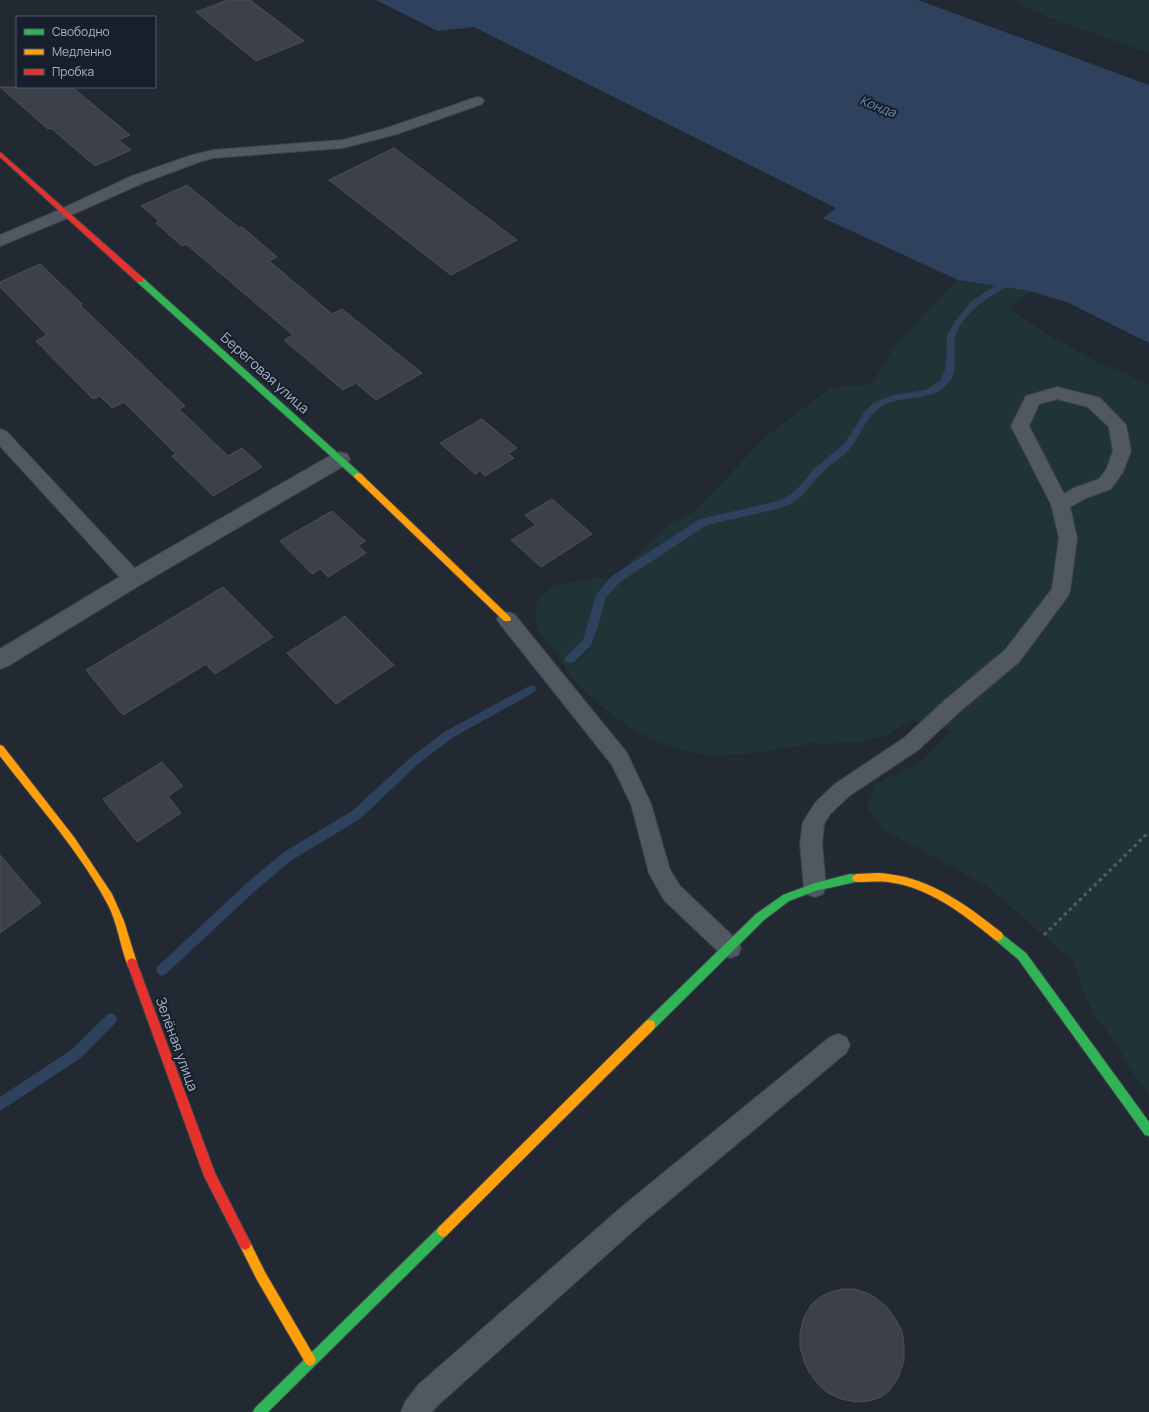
<svg xmlns="http://www.w3.org/2000/svg" width="1149" height="1412" viewBox="0 0 1149 1412" font-family="Manrope,sans-serif">
  <rect width="100%" height="100%" fill="#232932"/>
  <!-- green -->
  <g fill="#203438">
    <path d="M1012,0H1149V53L1048,17Z"/>
    <path d="M958,280L1030,291L1009,309L1054,338L1096,361L1149,385V1094L1133,1073L1116,1043L1095,1016L1082,989L1074,962L987,886L882,829L867,807L875,785L922,761L953,730L912,720L889,734L863,741L823,744L808,741L806,745C780,749 754,754 727,755C721,755 713,756 706,755C683,752 648,740 630,727C610,714 590,697 574,680C567,672 562,661 555,652C551,646 544,640 540,633C527,606 541,588 568,583C584,580 599,577 616,578L625,567L656,537L671,523L692,513L769,434L830,388L872,384L898,341Z"/>
  </g>
  <!-- water -->
  <path fill="#2e415d" d="M376,0H918L1149,85V343L1069,303L1030,291L958,280L823,218L836,208L474,27L438,31Z"/>
  <g fill="none" stroke-linecap="round" stroke-linejoin="round">
    <!-- stream -->
    <g fill="#2e415d" fill-rule="evenodd">
      <path d="M1013,278L1017,281L1016,283C994,292 957,315 955,341C953,356 959,372 947,385C928,404 899,393 879,408C866,417 861,435 851,447C844,457 833,462 824,471C808,485 804,501 781,508L707,525L620,582L606,597L599,623L591,645L574,662L570,663L566,662L565,659L566,656L583,640L596,595L612,576L700,519L779,501L791,494L799,487L815,468L845,443L865,411L873,403L893,395L926,390L941,380L946,366L947,335L959,316L971,302L986,291Z"/>
      <path d="M531,685L535,686L536,689L535,692L452,738L417,765L360,819L292,860L256,890L166,974L162,976L158,974L156,970L158,966L248,882L284,852L352,811L409,759L444,732Z"/>
      <path d="M111,1013L115,1015L117,1019L115,1023L81,1058L0,1111V1097L71,1050L107,1015Z"/>
    </g>
  </g>
  <!-- building -->
  <g fill="#3b4049" stroke="#4a515a">
    <path d="M228,0H250L304,41L256,61L196,12Z"/>
    <path d="M0,87H72L130,135L119,140L131,150L95,166L51,128L48,129Z"/>
    <path d="M394,148L517,240L451,275L329,180Z"/>
    <path d="M187,185L239,228L242,227L277,257L269,261L332,314L342,309L422,373L376,400L356,383L343,390L284,340L293,335L186,244L182,246L156,223L159,221L141,206Z"/>
    <path d="M40,264L82,304L80,305L185,406L179,409L228,456L242,448L262,467L213,496L172,456L176,454L124,402L112,408L100,396L93,399L36,341L47,335L0,287V282Z"/>
    <path d="M482,419L517,448L508,454L514,458L485,476L480,471L475,474L440,443Z"/>
    <path d="M552,499L592,534L541,567L511,540L536,525L525,515Z"/>
    <path d="M332,511L365,541L358,546L366,553L328,577L320,569L312,574L280,541Z"/>
    <path d="M223,587L273,637L215,674L206,664L123,715L86,670Z"/>
    <path d="M345,616L394,665L336,704L287,653Z"/>
    <path d="M162,762L183,786L168,796L181,813L137,842L103,799Z"/>
    <path d="M0,855L41,903L0,933Z"/>
    <path d="M842,1289H855L867,1293L876,1298L886,1306L894,1317L902,1331L904,1344V1361L898,1378L890,1390L881,1397L869,1401L856,1402L841,1399L828,1393L818,1384L809,1372L804,1361L800,1347V1333L804,1317L811,1305L820,1297L831,1292Z"/>
  </g>
  <g fill="none" stroke-linecap="round" stroke-linejoin="round">
    <!-- lane casing -->
    <g stroke="#3f444c" stroke-width="2">
      <g id="lane">
        <path d="M477,97L482,98L484,101L482,104L397,134L343,148L213,158L199,162L143,183L69,216L64,218L59,216L56,213L59,210L132,176L189,156L213,150L343,140L387,128Z"/>
        <path d="M1057,387L1100,398L1126,425L1131,451L1123,472L1111,489L1086,498L1070,507L1077,538L1070,591L1068,596L1019,662L958,713L918,750L849,796L830,814L824,824L822,844L826,887L823,894L815,897L807,894L804,887L800,844L803,822L816,802L835,784L904,738L944,701L1005,650L1052,589L1059,538L1051,504L1011,426L1026,396ZM1057,399L1088,407L1109,427L1113,451L1106,470L1099,479L1074,488L1064,494L1029,426L1039,404Z"/>
        <path d="M0,429L6,431L140,574L142,579L140,584L133,586L126,584L0,446Z"/>
        <path d="M507,612L514,614L627,753L651,804L670,870L680,886L738,941L741,948L738,955L730,958L722,955L664,900L649,873L631,804L612,765L500,624L497,619L500,614Z"/>
        <path d="M838,1034L846,1037L850,1045L846,1053L642,1223L438,1405L432,1412H401L405,1402L418,1385L624,1205L830,1037Z"/>
      </g>
    </g>
    <!-- street casing -->
    <g stroke="#3f444c" stroke-width="2">
      <g id="street">
        <path d="M64,208L70,209L72,213L70,217L0,246V235Z"/>
        <path d="M340,452L347,454L350,459L347,464L140,585L8,666L0,669V649L126,573L333,454Z"/>
      </g>
    </g>
    <!-- fast casing -->
    <g stroke="#3f444c" stroke-width="2">
      <g id="fast">
        <path d="M137,278H143L361,474L362,476L361,478H355L137,282Z"/>
        <path d="M850,874L860,875L862,878L860,881L815,891L789,901L764,920L654,1029L650,1030L646,1029L645,1025L646,1021L756,914L783,895L815,883Z"/>
        <path d="M998,931L1026,953L1149,1122V1136L1145,1135L1018,959L994,939L993,936L994,933Z"/>
        <path d="M443,1225L447,1227L449,1231L447,1235L268,1412H253L255,1408L439,1227Z"/>
      </g>
    </g>
    <!-- slow casing -->
    <g stroke="#3f444c" stroke-width="2">
      <g id="slow">
        <path d="M358,473L361,474L510,617L511,619L510,621H504L355,478L354,476L355,474Z"/>
        <path d="M0,745L3,746L74,837L112,894L124,921L137,963L136,966L132,968L128,966C120,947 118,924 108,905C81,853 36,803 0,756Z"/>
        <path d="M857,874C867,874 878,872 888,874C932,879 968,906 1002,933L1003,936L1002,939L998,941L994,939C963,914 929,887 888,882C878,881 867,882 857,882L854,881L852,878L854,875Z"/>
        <path d="M650,1020L654,1021L655,1025L654,1029L447,1235L443,1237L439,1235L437,1231L439,1227L646,1021Z"/>
        <path d="M245,1238L249,1240L265,1272L314,1356L316,1360L314,1364L310,1366L306,1364L257,1280L239,1244L241,1240Z"/>
      </g>
    </g>
    <!-- jam casing -->
    <g stroke="#3f444c" stroke-width="2">
      <g id="jam">
        <path d="M0,152L143,278V282H137L0,157Z"/>
        <path d="M132,958L136,960L137,963L215,1173L251,1244L249,1248L245,1250L241,1248L204,1176L127,963L128,960Z"/>
      </g>
    </g>
    <!-- path -->
    <path stroke="#565c64" stroke-width="3" stroke-dasharray="3.5 3.5" stroke-linecap="butt" d="M1044,935L1149,832"/>
    <!-- lane -->
    <use href="#lane" fill="#525861" fill-rule="evenodd"/>
    <!-- street -->
    <use href="#street" fill="#525861" fill-rule="evenodd"/>
    <!-- fast -->
    <use href="#fast" fill="#30b455" fill-rule="evenodd"/>
    <!-- slow -->
    <use href="#slow" fill="#ff9f0a" fill-rule="evenodd"/>
    <!-- jam -->
    <use href="#jam" fill="#e5322d" fill-rule="evenodd"/>
  </g>
  <g text-anchor="middle" stroke-width="4" stroke-linejoin="round" paint-order="stroke">
    <!-- far-water labels -->
    <g font-size="13" font-style="italic" fill="#708bb1" stroke="#171f2c">
      <text transform="translate(878 106) rotate(21)" y="5">Конда</text>
    </g>
    <!-- street labels -->
    <g font-size="14" fill="#aab5c6" stroke="#171f2c">
      <text transform="translate(265 373) rotate(42)" y="5">Береговая улица</text>
      <text transform="translate(177 1044) rotate(70)" y="5">Зелёная улица</text>
    </g>
  </g>
  <!-- legend -->
  <rect x="16" y="16" width="140" height="72" fill="#171f2c" stroke="#525b6a"/>
  <rect x="24" y="29" width="20" height="6" fill="#30b455" stroke="#525b6a"/>
  <text x="52" y="36" font-size="12" fill="#aab5c6">Свободно</text>
  <rect x="24" y="49" width="20" height="6" fill="#ff9f0a" stroke="#525b6a"/>
  <text x="52" y="56" font-size="12" fill="#aab5c6">Медленно</text>
  <rect x="24" y="69" width="20" height="6" fill="#e5322d" stroke="#525b6a"/>
  <text x="52" y="76" font-size="12" fill="#aab5c6">Пробка</text>
</svg>
